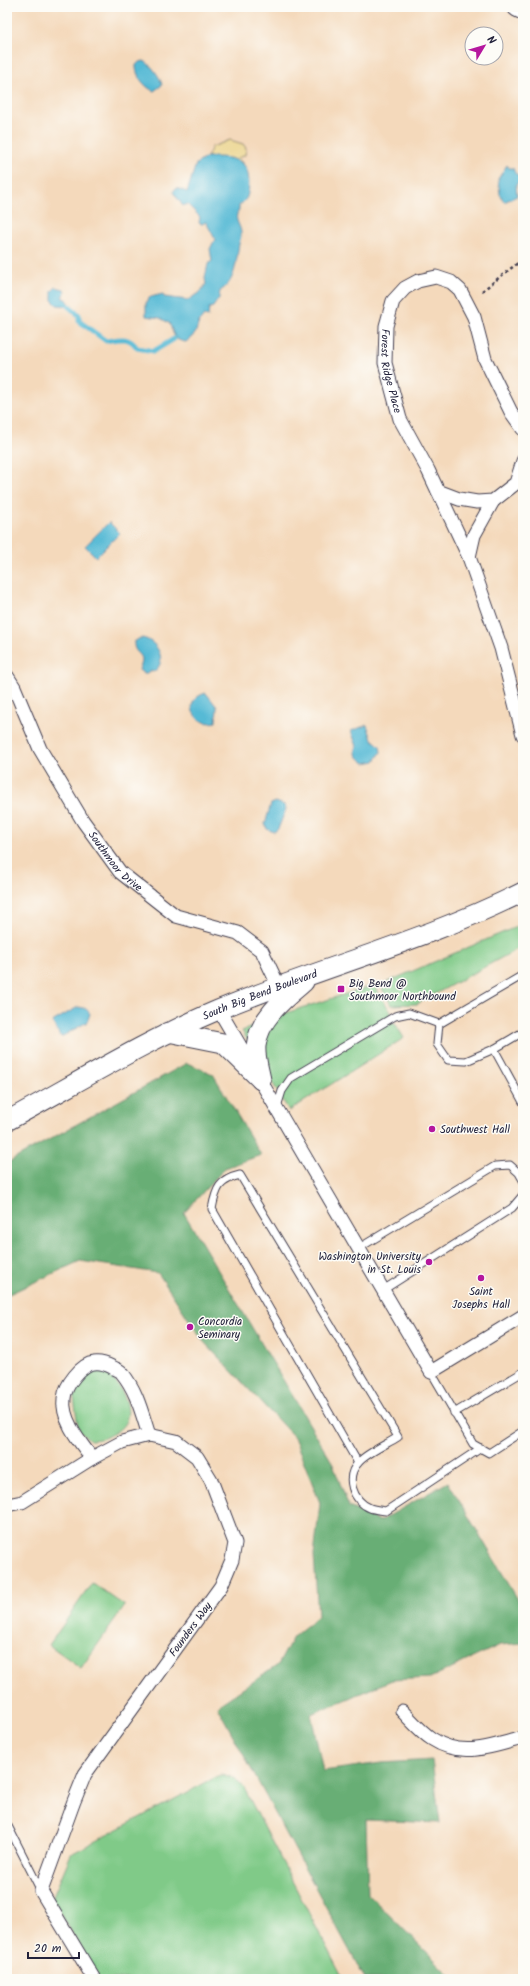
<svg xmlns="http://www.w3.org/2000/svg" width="530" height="1986" viewBox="0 0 530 1986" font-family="Kalam,sans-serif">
  <rect width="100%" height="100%" fill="#fdfcf7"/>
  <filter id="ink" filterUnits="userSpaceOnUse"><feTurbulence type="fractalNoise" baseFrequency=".025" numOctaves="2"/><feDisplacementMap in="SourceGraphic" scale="8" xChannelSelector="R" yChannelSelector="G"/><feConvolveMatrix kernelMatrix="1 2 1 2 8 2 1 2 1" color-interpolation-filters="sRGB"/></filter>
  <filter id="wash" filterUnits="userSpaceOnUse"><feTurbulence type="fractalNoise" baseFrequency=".012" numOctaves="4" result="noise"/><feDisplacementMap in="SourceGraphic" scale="16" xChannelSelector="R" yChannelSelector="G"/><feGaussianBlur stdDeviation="0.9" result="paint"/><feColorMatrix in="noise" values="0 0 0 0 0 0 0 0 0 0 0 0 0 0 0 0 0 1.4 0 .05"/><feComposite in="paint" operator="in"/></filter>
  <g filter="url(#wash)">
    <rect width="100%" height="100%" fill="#f4d9bb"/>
    <!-- green -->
    <g fill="#80ca88" stroke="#517662">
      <path d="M523,924V946L417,1004L391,1005L380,985Z"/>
      <path d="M374,985L392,1014L391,1022L396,1025L404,1038L289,1111L242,1031L286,1013Z"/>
      <path d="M95,1370H104C122,1385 142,1418 114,1433C105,1438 100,1440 90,1440L80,1431L78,1427L74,1398L85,1375Z"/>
      <path d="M92,1583L125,1606L81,1668L49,1645Z"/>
      <path d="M220,1775C232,1776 237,1779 244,1788L343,1979H99L52,1899L71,1854Z"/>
    </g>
    <!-- forest -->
    <path fill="#68ae74" stroke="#456858" d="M187,1063L213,1074L261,1155L225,1168L184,1213L332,1462L349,1507L380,1521L448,1482L523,1608V1643L500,1645L430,1678L392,1680L311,1714L323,1771L381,1763L432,1760L440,1823L366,1820L368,1894L450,1975L459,1979H365L217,1706L278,1665L293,1637L318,1616L314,1555L320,1503L294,1437L203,1341L158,1273L80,1261L7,1295V1163Z"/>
    <!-- sand -->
    <path fill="#eeda9e" stroke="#887e6c" d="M230,140L243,144L246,148L245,155L238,158L244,165L225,158L207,157L212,147Z"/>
    <!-- water -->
    <g fill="#57bad5" stroke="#3c6e88">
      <path d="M144,61C151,64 161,78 162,85L154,91C145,88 135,75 136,65L139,62Z"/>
      <path d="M207,157C218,157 233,156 243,164C250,170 250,188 247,197C245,201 242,203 239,206V210C232,220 242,225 241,235C241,238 239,242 239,244C236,261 236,282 220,291L219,298L213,307L209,308L208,317L204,316L199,322L195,334L186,342C173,341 174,333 169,323L160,318L146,316V303L150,297L163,294L164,297L188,300L200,292L206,284L205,278L208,264L212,261L210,249L215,239L206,222L202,224L199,223L200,217L187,204L183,206L173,192L176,188L187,192L196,164Z"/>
      <path d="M507,165L509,168H513L515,173L519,176L520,180L516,185L517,196L504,202L500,194L498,179Z"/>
      <path d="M56,287L64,289L65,292L62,297L68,301V306L57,305L52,300V291Z"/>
      <path d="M109,522L120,533L96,557L85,546Z"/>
      <path d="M140,638C156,638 170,662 153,672L151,671L144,674L139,670C140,667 142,664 142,660C142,653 133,653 134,642Z"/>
      <path d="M206,693L217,707L216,722C195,728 180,700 206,693Z"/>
      <path d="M367,725L372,739L380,746L381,752L375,761L365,763C359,759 353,754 357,746L351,731Z"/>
      <path d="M276,802L284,805L286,809L278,829L274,832L267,829L265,824L271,804Z"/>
      <path d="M78,1007C84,1008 87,1008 90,1014L87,1022L61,1037L52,1022Z"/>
    </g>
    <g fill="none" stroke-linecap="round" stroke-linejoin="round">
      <!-- stream -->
      <path stroke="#57bad5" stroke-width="5" d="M68,306L79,315V321L106,341C119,339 129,335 137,348L154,351L174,339"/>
    </g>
  </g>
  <g filter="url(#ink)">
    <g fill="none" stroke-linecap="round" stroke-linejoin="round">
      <!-- lane casing -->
      <g stroke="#423d4e" stroke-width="9">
        <g id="lane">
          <path d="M523,975L439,1024L437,1044L448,1060L466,1061L494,1049L523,1032"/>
          <path d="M494,1049L523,1102"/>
          <path d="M277,1107L282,1091L291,1078L395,1016L409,1013L439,1024"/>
          <path d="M359,1248L495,1166L510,1165L519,1173L523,1180"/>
          <path d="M383,1290L512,1208L523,1195"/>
          <path d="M431,1372L473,1444L489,1453L523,1431"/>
          <path d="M454,1413L523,1372"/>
          <path d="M358,1463L212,1209C216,1188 219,1180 240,1175L398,1437C387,1444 367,1453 359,1462C344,1477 353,1501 370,1508C375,1510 381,1510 386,1511L481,1448"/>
          <path d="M7,1824L41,1891"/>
        </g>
      </g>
      <!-- street casing -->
      <g stroke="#423d4e" stroke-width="15">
        <g id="street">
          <path id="s1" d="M523,429L511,412L485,359L474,317L460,290L451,282L436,277L418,281L405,288L393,301L386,326L385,363L400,419L428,470L469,557L501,648L523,735"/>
          <path d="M438,491L459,499L477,502L493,501L516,483L523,461"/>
          <path d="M469,557L474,535L493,501"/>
          <path id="s2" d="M7,676L14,687L40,749L83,821L120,872L176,916L238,933L262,951L279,987"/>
          <path d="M219,1010L431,1372L523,1316"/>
          <path d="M92,1458C80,1442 61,1420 64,1398C65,1386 81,1364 94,1363C101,1362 106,1364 112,1367C115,1369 120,1370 122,1373C137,1391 142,1414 149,1435"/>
          <path d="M7,1505L22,1502L92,1458L122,1442L149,1435L176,1441L197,1457L211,1480L235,1543L232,1560L221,1586L85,1774L74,1801L41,1891L94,1979"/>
          <path d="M402,1711C411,1720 421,1732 432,1739C463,1759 490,1746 523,1738"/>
        </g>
      </g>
      <!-- secondary casing -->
      <g stroke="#423d4e" stroke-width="21">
        <g id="secondary">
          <path d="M517,7L523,10"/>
          <path d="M168,1032L223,1043L261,1080"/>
          <path d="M261,1080C259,1069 255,1057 256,1046C259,1018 285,998 304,982"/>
          <path id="s3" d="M7,1121C77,1083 145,1041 218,1010C319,968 425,941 523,892"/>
        </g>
      </g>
      <!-- path -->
      <path stroke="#423d4e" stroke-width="2.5" stroke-dasharray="3 3" stroke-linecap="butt" d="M482,291L523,259"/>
      <!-- lane -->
      <use href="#lane" stroke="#fff" stroke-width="7"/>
      <!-- street -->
      <use href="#street" stroke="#fff" stroke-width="13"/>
      <!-- secondary -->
      <use href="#secondary" stroke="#fff" stroke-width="19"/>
    </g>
  </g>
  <!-- markers -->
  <g fill="#b5179e" stroke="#fdfcf7" stroke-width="1.5">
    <rect x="337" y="985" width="8" height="8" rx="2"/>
    <circle cx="432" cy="1129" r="4"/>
    <circle cx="429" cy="1262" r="4"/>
    <circle cx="481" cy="1278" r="4"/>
    <circle cx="190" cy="1327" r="4"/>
  </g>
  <g text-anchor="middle" stroke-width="3" stroke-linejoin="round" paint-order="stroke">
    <!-- street labels -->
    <g font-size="11" fill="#22223b" stroke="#fdfcf7">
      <text dy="4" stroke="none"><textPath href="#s1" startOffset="304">Forest Ridge Place</textPath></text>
      <text dy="4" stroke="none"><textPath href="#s2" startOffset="216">Southmoor Drive</textPath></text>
      <text dy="4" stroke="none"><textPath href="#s3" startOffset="283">South Big Bend Boulevard</textPath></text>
      <text transform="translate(190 1629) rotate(-54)" y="4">Founders Way</text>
    </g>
    <!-- poi labels -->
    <g font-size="11" fill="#22223b" stroke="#fdfcf7" text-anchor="start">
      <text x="349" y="987">Big Bend @<tspan x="349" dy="13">Southmoor Northbound</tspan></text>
      <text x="440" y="1133">Southwest Hall</text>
      <text x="421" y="1260" text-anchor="end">Washington University<tspan x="421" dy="13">in St. Louis</tspan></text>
      <text x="481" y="1295" text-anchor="middle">Saint<tspan x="481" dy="13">Josephs Hall</tspan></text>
      <text x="198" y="1325">Concordia<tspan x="198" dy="13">Seminary</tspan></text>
    </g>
  </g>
  <!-- margin -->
  <rect width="530" height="1986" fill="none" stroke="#fdfcf7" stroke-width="24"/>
  <!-- north arrow -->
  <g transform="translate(484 46) rotate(52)"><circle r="19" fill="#fdfcf7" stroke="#a5a5ac"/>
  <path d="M0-3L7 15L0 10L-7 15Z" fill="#b5179e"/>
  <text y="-6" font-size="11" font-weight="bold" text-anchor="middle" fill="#22223b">N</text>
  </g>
  <!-- scale -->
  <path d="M28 1952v6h51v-6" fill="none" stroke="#22223b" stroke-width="2"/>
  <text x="34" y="1952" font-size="12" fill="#22223b" stroke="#fdfcf7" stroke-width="3" paint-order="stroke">20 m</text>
</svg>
